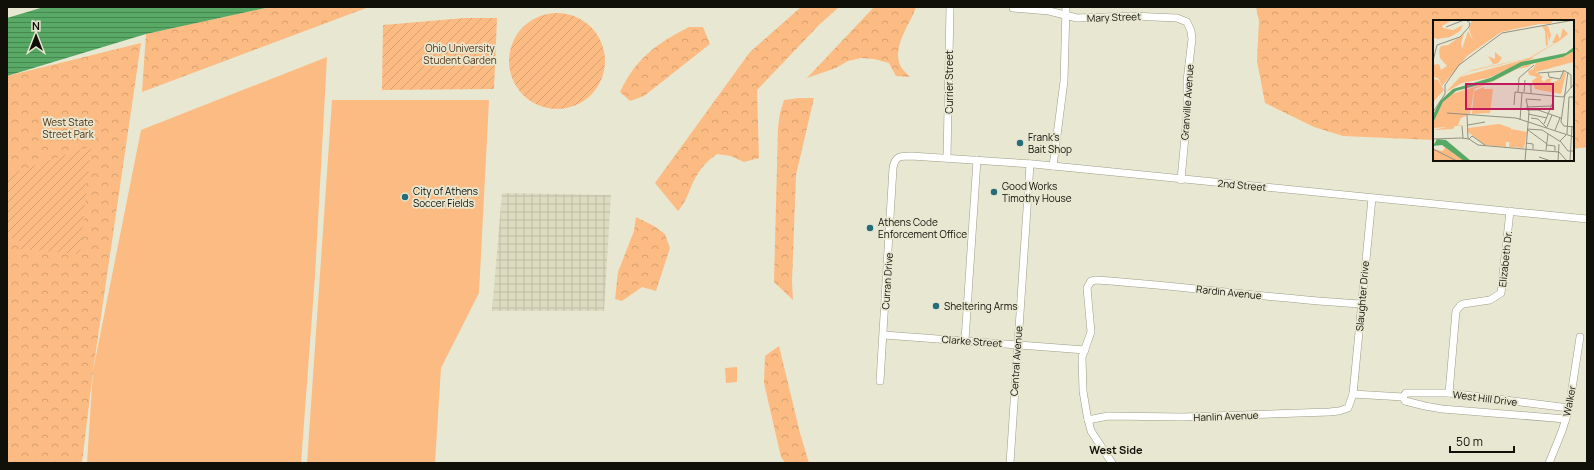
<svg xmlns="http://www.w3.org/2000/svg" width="1594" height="470" viewBox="0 0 1594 470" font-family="Manrope,sans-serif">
  <defs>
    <pattern id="industrial-grid" width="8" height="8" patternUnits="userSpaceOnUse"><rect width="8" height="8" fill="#dddbbf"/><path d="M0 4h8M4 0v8" fill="none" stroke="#bdbba3"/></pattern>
    <pattern id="forest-crowns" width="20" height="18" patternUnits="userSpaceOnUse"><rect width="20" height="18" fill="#fcbb82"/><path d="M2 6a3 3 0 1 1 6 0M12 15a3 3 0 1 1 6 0" fill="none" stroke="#d7a06f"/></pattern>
    <pattern id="garden-furrows" width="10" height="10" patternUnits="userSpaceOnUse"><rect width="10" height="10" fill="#fcbb82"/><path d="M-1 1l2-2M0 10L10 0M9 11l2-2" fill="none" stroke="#d7a06f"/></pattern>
    <pattern id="water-rules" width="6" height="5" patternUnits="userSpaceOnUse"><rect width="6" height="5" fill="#58a965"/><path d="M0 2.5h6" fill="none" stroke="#478851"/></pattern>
  </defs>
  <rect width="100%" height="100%" fill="#e8e7d1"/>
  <!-- industrial -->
  <path fill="url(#industrial-grid)" d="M502,193L611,195L604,311H492Z"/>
  <!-- grass -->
  <g fill="#fcbb82">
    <path d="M327,57L315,276L301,463H87L93,371L141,130Z"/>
    <path d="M332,100H489L479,293L441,368L435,463H307Z"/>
    <path d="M737,367V382L726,383L725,368Z"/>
  </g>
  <!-- forest -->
  <g fill="url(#forest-crowns)">
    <path d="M270,7H369L142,92L146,34Z"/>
    <path d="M801,7H839L820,24L757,90L759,158L744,162L731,156L717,154C710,159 704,164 699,172C690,184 689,199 678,211L655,183L750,52Z"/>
    <path d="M874,7H916C910,25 891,47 901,67C903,70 907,74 910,77L896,76L889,63L874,59L861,58L848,61L836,68L807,78Z"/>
    <path d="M1256,7H1587V147L1573,149V21H1434V140L1343,136L1314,127L1265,103L1257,61L1259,21Z"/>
    <path d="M689,27H703L710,44L644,96L630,101L620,92C636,58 656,44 689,27Z"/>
    <path d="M141,43L93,371L82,463H7V76Z"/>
    <path d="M799,98H814L796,175L792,282L793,300L774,282L778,128L780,113L784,100Z"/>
    <path d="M636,217L654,226L665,234L670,248L656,291L642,287L622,301L615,299L618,272L634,231Z"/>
    <path d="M779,346L800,433L809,463H785L781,457L764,383L765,356Z"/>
  </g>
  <!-- garden -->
  <g fill="url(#garden-furrows)">
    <circle cx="557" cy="61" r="48"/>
    <path d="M465,18H497L494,89L382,90L383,25Z"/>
    <path d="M91,146L80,254L19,249V239L7,238V175Z"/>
  </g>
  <!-- water -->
  <path fill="url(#water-rules)" d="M44,7H270L146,34L7,76V18Z"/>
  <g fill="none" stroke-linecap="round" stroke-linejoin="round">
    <!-- minor casing -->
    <g stroke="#9d9c88" stroke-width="8">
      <g id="minor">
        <path d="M1013,8L1049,11L1077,18L1131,16L1177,18L1187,22L1191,31L1192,39L1187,81V115L1181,180"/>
        <path d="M947,158L950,7"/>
        <path d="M1053,166L1064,81L1066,7"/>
        <path d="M884,335L1085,350"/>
        <path d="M965,340L977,160"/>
        <path d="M880,381L893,168C895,156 900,156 911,156L1033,164L1587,219"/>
        <path d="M1449,393L1456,311L1460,306L1463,304L1490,300L1501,293L1510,211"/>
        <path d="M1353,394L1403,397L1405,401L1425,406L1442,409L1566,419"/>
        <path d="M1403,397L1406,393H1449L1569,408"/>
        <path d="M1088,420L1108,416L1182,417L1329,412L1339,411L1348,408L1353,394L1372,198"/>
        <path d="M1010,463L1030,164"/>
        <path d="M1112,463L1091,431L1087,415L1083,391L1082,357L1091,332L1087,288L1091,281L1096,280C1185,286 1273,299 1361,304"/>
        <path d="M1549,463L1562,431L1569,408L1580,337"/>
      </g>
    </g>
    <!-- minor -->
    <use href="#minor" stroke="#fff" stroke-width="7"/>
  </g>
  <!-- markers -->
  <g fill="#266d7a" stroke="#e8e7d1" stroke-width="1.5">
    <circle cx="1020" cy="143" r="4"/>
    <circle cx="994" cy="192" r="4"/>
    <circle cx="405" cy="197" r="4"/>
    <circle cx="870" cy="228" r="4"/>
    <circle cx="936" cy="306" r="4"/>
  </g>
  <g text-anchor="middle" stroke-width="3.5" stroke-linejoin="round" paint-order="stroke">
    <!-- street labels -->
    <g font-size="10" fill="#100f08" stroke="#e8e7d1">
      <text transform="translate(1114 17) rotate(-2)" y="4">Mary Street</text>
      <text transform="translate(949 82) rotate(-90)" y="4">Currier Street</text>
      <text transform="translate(1187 102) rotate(-86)" y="4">Granville Avenue</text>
      <text transform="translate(1242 185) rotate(5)" y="4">2nd Street</text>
      <text transform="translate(1505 259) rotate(-84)" y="4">Elizabeth Dr.</text>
      <text transform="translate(887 281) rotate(-86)" y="4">Curran Drive</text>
      <text transform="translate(1229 292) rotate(6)" y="4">Rardin Avenue</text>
      <text transform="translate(1362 296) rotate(-85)" y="4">Slaughter Drive</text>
      <text transform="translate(972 341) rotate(4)" y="4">Clarke Street</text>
      <text transform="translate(1016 361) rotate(-86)" y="4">Central Avenue</text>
      <text transform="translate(1485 398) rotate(7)" y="4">West Hill Drive</text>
      <text transform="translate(1569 401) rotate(-79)" y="4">Walker</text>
      <text transform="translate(1226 416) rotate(-2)" y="4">Hanlin Avenue</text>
    </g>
    <!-- park labels -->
    <g font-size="10" fill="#4f3012" stroke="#e8e7d1">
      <text x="460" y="52">Ohio University<tspan x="460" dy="12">Student Garden</tspan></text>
      <text x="68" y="126">West State<tspan x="68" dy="12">Street Park</tspan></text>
    </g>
    <!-- poi labels -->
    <g font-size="10" fill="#100f08" stroke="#e8e7d1" text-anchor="start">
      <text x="1028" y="141">Frank's<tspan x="1028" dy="12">Bait Shop</tspan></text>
      <text x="1002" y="190">Good Works<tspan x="1002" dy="12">Timothy House</tspan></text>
      <text x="413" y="195">City of Athens<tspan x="413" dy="12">Soccer Fields</tspan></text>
      <text x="878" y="226">Athens Code<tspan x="878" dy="12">Enforcement Office</tspan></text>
      <text x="944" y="310">Sheltering Arms</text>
    </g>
    <!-- neighbourhood labels -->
    <g font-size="11" font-weight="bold" fill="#100f08" stroke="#e8e7d1">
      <text x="1116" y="454">West Side</text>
    </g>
  </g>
  <!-- overview -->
  <g transform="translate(1433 20)">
    <rect width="141" height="141" fill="#e8e7d1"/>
    <path d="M51,67V69H60L57,93L39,94L41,71ZM66,104L78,108L77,122H73V127L52,125L35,112V108Z" fill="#fcbb82"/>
    <path d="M0,0H19L9,6L10,8L20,10L30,5L27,11L17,17L4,19L0,17ZM39,0H121L117,4H106L68,12L34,36L9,66L5,58L0,57V45L6,44L8,50L14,46L7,38L6,30L8,26L15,25L31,14L28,23L29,29L35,11L40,21L36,9ZM109,6H115L118,15L116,22L114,10L115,25L113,26L112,11ZM130,8L135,14L126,21L98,38H101L55,58L29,63L13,72L27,57L98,38L38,51L22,59L39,50L96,38L122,23H119L124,13L127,19ZM141,31L140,42L103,52L110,57L114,53L108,59L111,62L114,59L120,58L117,61L119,63L128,59L131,52L133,53L128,74L102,69L99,61L104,57L96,55L95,51L100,49L103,43L130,37ZM62,32L69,38L65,43L94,36L45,48L60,44L55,36L62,39ZM101,42L95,47L84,49L61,61L41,69L37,94L28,98L25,105H34L22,106L20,109L0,110L14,107L0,108V103L10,82L19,74L60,61L89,46ZM0,59L5,60L11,70L0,82ZM12,127L22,134L31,141H0V129L10,131Z" fill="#fcbb82"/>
    <path d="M78,109L94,112L91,128L76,127Z" fill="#fcbb82"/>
    <path d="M141,27V31L130,37L89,46L60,61L23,71L10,82L0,103V95L7,81L20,69L57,58L88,42L133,33ZM4,119L13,120L38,141H31L9,125L0,126Z" fill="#58a965"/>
    <path fill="none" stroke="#929181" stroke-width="1" d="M13,7L31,0M0,41L4,25L27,17L36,7L37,3L33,0M115,52L116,57L127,59L131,50M135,52L128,102L131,106L141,107M105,53L132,51L138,55V68M89,64L98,65V74M85,72L86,58L101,45M91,72L92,60M81,85L82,72L130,77L141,64M93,87L119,86M94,90H105L128,98M0,92L12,74V65L26,45L69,13L141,0M14,93L83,98L141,117M34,94L35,119M95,94L114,98M98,98L105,99L114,108M87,100L89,73M111,104L120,82M35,105L52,102M29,106L30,118M114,107L119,95M94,109L109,110L128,122L135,131H141M95,110L114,124M122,110L127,98M0,119L28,118L36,119L45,125L113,131M36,119L39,116L52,125M127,121L134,114L136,77H141M93,123L100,124V129M114,125L122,126V131M0,129L24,141M113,130L115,114M113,131L126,132L134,141M106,137L118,141M92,141L96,92L93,79L108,80M125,141L126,124M137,141L139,106"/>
    <path fill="#c2185b" fill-opacity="0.15" stroke="#c2185b" stroke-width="2" d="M33,64H120V89H33Z"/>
    <rect width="141" height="141" fill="none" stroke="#100f08" stroke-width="2"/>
  </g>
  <!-- border -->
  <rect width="1594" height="470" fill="none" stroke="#100f08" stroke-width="16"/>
  <!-- north arrow -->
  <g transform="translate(36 36)" stroke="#e8e7d1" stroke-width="3" paint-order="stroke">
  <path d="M0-3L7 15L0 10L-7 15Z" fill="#100f08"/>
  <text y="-6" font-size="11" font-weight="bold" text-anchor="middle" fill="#100f08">N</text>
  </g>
  <!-- scale -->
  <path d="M1450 446v6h64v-6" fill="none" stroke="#100f08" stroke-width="2"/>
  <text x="1456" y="446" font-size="12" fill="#100f08" stroke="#e8e7d1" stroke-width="3" paint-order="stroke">50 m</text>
</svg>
